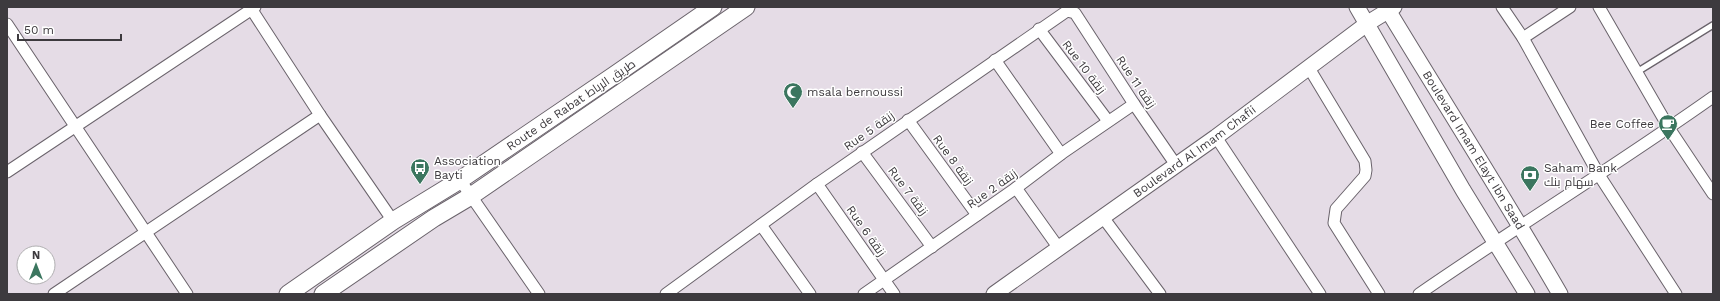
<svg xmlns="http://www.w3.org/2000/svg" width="1720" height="301" viewBox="0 0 1720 301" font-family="'Work Sans',Cairo,sans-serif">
  <rect width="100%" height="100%" fill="#e5dce6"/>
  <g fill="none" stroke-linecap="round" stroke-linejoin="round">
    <!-- lane casing -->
    <g stroke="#6a636b" stroke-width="8">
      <path id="lane" d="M1637,72L1713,25"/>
    </g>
    <!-- street casing -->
    <g stroke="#6a636b" stroke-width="13">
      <g id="street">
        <path d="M250,7L320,115L393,221"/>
        <path d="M1502,7L1523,38L1599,175L1676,294"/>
        <path d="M1599,7L1669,128L1713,194"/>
        <path d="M7,24L187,294"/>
        <path d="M1039,29L1108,121"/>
        <path d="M1523,38L1570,7"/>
        <path d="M995,60L1061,154"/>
        <path d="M1309,68L1365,161L1366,170L1365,176L1336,209L1334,223L1379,294"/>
        <path d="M908,120L977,215"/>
        <path d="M1216,137L1320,294"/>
        <path d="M862,152L932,247"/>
        <path d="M7,172L255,7"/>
        <path d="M460,180L539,294"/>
        <path d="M817,184L894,294"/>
        <path d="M1016,188L1058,247"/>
        <path d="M1102,216L1160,294"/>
        <path d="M761,225L810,294"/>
        <path d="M54,294L320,115"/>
        <path d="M666,294L817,184L1067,11L1075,13L1134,104L1176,165"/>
        <path d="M864,294L1016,188L1061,154L1134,104"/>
        <path d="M1419,294C1516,227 1617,165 1713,97"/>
      </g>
    </g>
    <!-- secondary casing -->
    <g stroke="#6a636b" stroke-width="17">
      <g id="secondary">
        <path d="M1357,7L1463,190L1527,294"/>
        <path id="s1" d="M1386,7C1444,103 1504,197 1560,294"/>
        <path id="s2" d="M994,294L1216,137L1368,23L1394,7"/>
      </g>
    </g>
    <!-- primary casing -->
    <g stroke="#6a636b" stroke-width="19">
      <g id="primary">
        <path d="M288,294L393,221L460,180L613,76L713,7"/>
        <path d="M323,294L434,218L471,196L746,7"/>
      </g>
    </g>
    <!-- lane -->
    <use href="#lane" stroke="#fff" stroke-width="5.5"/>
    <!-- street -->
    <use href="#street" stroke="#fff" stroke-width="11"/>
    <!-- secondary -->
    <use href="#secondary" stroke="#fff" stroke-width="15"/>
    <!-- primary -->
    <use href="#primary" stroke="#fff" stroke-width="17"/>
  </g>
  <!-- icons -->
  <defs>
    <g id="mosque-pin" transform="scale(1)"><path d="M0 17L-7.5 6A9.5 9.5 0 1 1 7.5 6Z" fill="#3b765f" stroke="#fff"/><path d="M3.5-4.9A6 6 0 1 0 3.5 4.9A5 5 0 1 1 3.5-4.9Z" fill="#fff"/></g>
    <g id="cafe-pin" transform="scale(1)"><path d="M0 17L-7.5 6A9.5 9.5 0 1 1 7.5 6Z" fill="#3b765f" stroke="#fff"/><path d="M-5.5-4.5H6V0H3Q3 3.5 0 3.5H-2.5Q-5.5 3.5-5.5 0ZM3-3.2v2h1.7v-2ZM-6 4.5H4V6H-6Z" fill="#fff"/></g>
    <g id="bus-pin" transform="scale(1)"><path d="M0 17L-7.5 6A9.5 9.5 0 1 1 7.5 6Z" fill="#3b765f" stroke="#fff"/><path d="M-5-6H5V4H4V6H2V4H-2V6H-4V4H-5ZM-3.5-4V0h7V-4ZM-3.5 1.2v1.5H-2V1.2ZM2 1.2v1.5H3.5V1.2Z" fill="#fff"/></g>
    <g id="bank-pin" transform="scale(1)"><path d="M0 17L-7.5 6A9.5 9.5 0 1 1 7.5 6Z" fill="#3b765f" stroke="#fff"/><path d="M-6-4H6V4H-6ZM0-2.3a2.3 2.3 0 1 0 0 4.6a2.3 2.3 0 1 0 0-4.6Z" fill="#fff"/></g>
  </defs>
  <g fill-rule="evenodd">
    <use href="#mosque-pin" x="793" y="92"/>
    <use href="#cafe-pin" x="1668" y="124"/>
    <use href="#bus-pin" x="420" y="168"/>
    <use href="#bank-pin" x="1530" y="175"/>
  </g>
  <g text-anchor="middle" stroke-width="3" stroke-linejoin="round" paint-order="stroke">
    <!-- street labels -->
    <g font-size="12" fill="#3d3a3e" stroke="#fff">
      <text transform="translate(1084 67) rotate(53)" y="4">Rue 10 زنقة</text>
      <text transform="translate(1136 82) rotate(56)" y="4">Rue 11 زنقة</text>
      <text transform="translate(571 105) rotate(-34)" y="4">Route de Rabat طريق الرباط</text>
      <text transform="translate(869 131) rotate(-35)" y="4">Rue 5 زنقة</text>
      <text dy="4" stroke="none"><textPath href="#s1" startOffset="168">Boulevard Imam Elayt Ibn Saad</textPath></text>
      <text dy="4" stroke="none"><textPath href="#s2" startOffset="246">Boulevard Al Imam Chafii</textPath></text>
      <text transform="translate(953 160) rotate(54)" y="4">Rue 8 زنقة</text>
      <text transform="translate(992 189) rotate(-35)" y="4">Rue 2 زنقة</text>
      <text transform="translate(908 191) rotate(53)" y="4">Rue 7 زنقة</text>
      <text transform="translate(866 231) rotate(55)" y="4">Rue 6 زنقة</text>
    </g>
    <!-- poi labels -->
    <g font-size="12" fill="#3d3a3e" stroke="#fff" text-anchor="start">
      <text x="807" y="96">msala bernoussi</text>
      <text x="1654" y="128" text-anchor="end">Bee Coffee</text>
      <text x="434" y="165">Association<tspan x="434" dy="14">Bayti</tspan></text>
      <text x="1544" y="172">Saham Bank<tspan x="1544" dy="14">سهام بنك</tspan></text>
    </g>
  </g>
  <!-- border -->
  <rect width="1720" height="301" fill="none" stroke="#3d3a3e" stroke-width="16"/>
  <!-- north arrow -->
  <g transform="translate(36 265)"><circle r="19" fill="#ffffff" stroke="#b1b0b2"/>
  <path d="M0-3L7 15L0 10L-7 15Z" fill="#3b765f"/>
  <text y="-6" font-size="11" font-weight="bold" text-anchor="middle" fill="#3d3a3e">N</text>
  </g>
  <!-- scale -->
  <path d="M18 34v6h103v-6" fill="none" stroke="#3d3a3e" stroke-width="2"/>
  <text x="24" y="34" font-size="12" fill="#3d3a3e" stroke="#ffffff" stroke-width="3" paint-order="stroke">50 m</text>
</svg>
